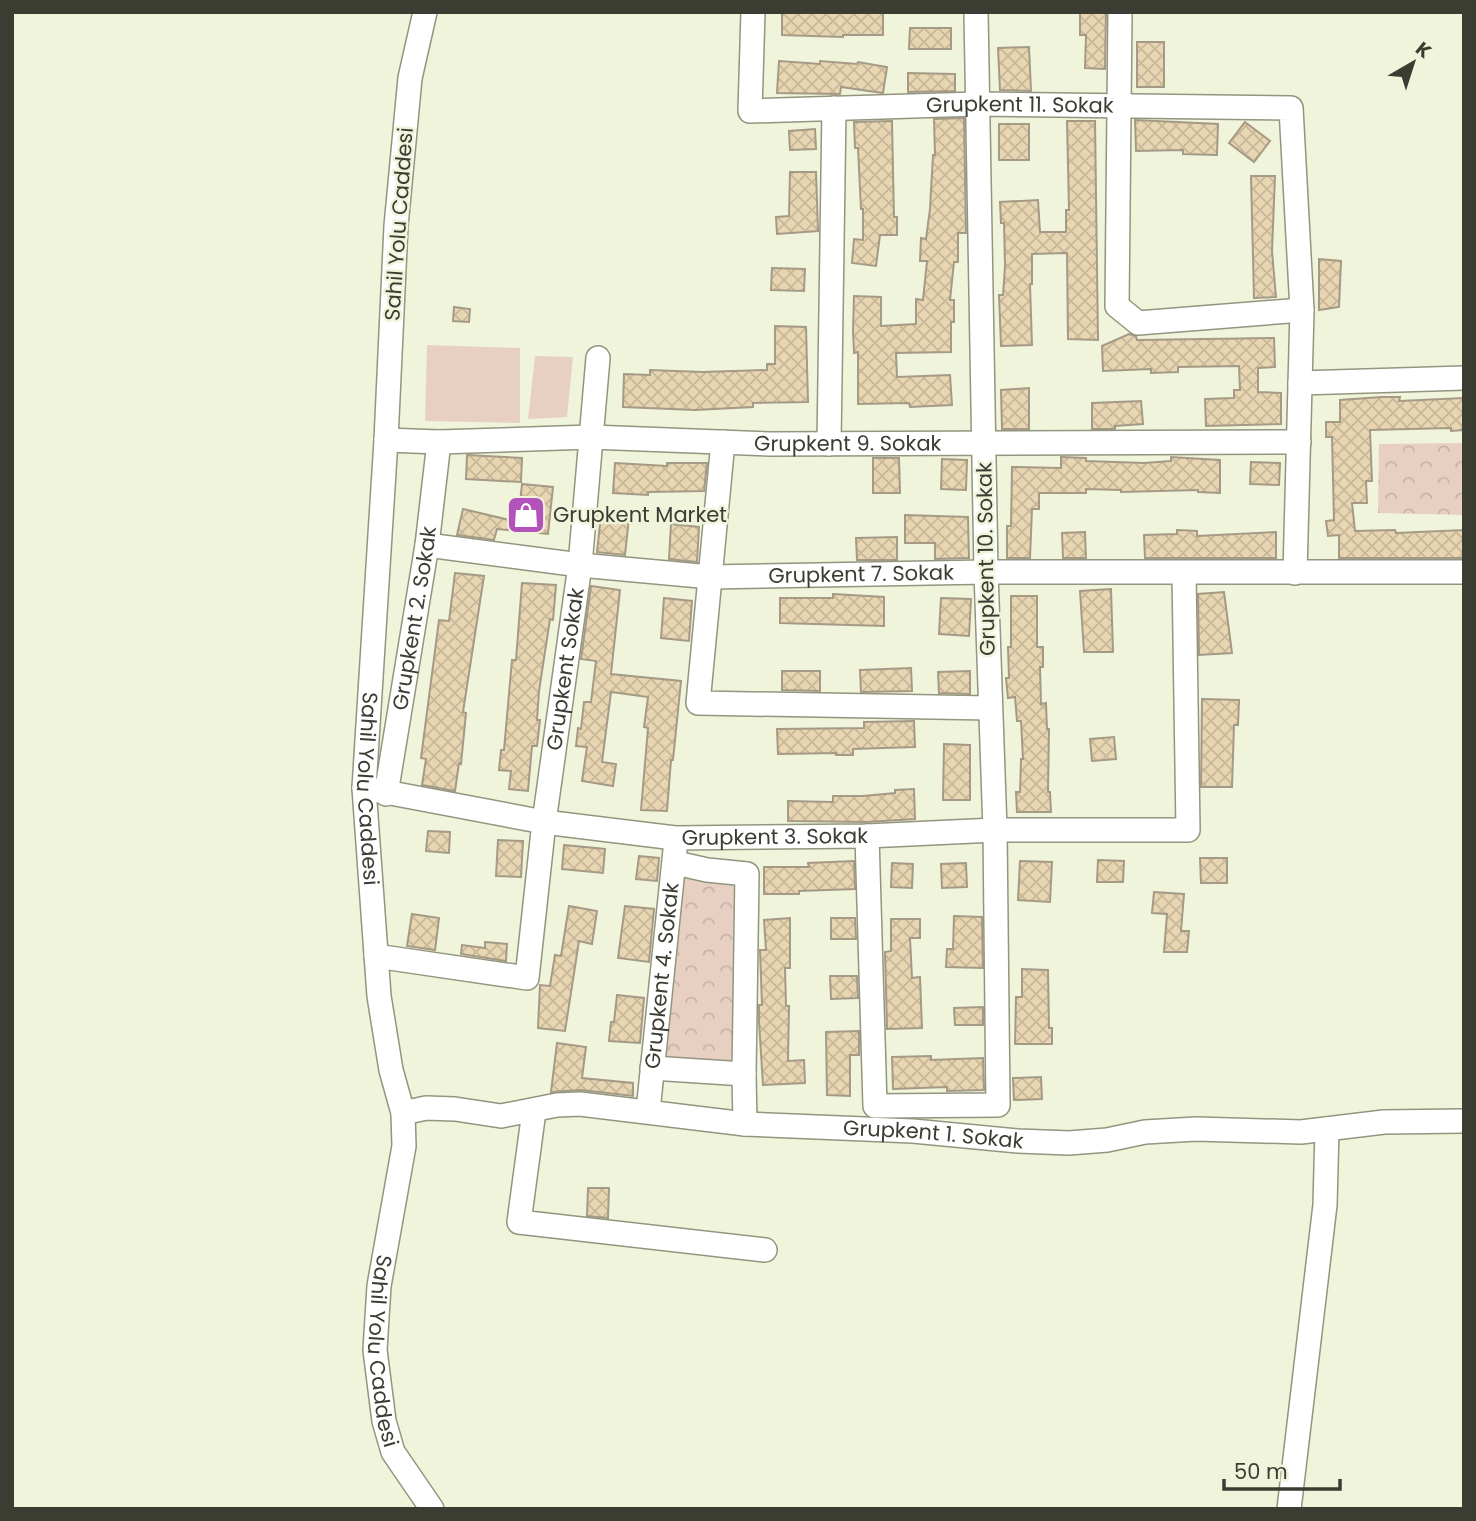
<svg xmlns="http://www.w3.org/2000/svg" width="1476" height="1521" viewBox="0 0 1476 1521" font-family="Poppins,sans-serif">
  <defs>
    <pattern id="forest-crowns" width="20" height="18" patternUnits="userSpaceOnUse" patternTransform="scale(1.75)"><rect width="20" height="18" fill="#e7d0c2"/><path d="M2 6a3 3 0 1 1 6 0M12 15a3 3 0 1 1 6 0" fill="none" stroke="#c7b4a7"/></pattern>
    <pattern id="building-cross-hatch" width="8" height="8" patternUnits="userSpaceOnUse" patternTransform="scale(1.75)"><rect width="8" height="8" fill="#e8d5b1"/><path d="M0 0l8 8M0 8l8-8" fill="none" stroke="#c8b899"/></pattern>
  </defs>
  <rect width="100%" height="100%" fill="#f0f4db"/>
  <!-- forest -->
  <g fill="url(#forest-crowns)">
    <path d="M1462,443L1464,515L1378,513L1379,444Z"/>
    <path d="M682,875L742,885L738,1066L664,1061Z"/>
  </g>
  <!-- pitch -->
  <g fill="#e7d0c2">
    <path d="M427,345L520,348V423L425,421Z"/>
    <path d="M535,356L573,357L567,417L528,419Z"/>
  </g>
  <!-- building -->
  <g fill="url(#building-cross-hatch)" stroke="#a59a85" stroke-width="2">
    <path d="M782,12H883V35H843V37L782,35Z"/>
    <path d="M1080,12H1106L1105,69L1085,68L1086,35H1080Z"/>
    <path d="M910,28H951V49H909Z"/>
    <rect x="1137" y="42" width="27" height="45"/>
    <path d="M1029,47L1031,91L1000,90L998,48Z"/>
    <path d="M779,61L820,64V61L857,64L858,62L887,67L883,93L841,87L840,94L777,93Z"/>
    <path d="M908,73L955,74V91L908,92Z"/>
    <path d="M964,118L966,233H958V262H954L950,300H954V322H951V352L896,353L897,377L950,375L952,405L910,407L909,403L858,404V352L854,353L853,330L854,296L881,297V326L916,324V299L923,300L927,261H920L921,238L926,239L930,209L933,155H935L934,119Z"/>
    <path d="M1135,120L1218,124L1217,155L1183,154V150L1136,151Z"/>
    <path d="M892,121L894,217H897V235H880L876,266L852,263L854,239L863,240V209H861L858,148H855L854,122Z"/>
    <path d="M1067,121H1095L1098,340L1068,339L1067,253L1032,254V284H1030L1032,345L1001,346L999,295H1003L1005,266L1004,223H1001L1000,202L1038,200L1040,232H1066V210H1069Z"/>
    <path d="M1245,122L1270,141L1254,162L1229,143Z"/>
    <rect x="999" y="124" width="30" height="36"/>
    <path d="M815,129L816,149L790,150L789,131Z"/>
    <path d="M790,172H816L818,231L777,234L776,217L789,216Z"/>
    <path d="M1251,176H1275L1272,251L1276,297L1254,298Z"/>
    <path d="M1319,259L1341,261L1339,307L1319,310Z"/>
    <path d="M772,268L805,269L804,291L771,290Z"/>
    <path d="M454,307L470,309L469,322L453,321Z"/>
    <path d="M775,326L806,327L808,402L753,403V407L695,410L623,407L624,374L650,375V370L703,372L767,370V364H775Z"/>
    <path d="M1129,334L1136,336L1137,340L1274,338L1275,367L1258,368V392L1281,393V424L1206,426L1205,399L1234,398V390H1240L1239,366L1178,367V372L1151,373V369L1103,371L1102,346Z"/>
    <path d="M1029,388V429H1002L1001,390Z"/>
    <path d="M1382,397H1400L1399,401L1464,398V430L1451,431V428L1370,430L1372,481H1366L1367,503H1352L1355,531L1395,530L1396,533L1464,530V558H1339V535L1328,536L1326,521L1334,520L1332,437H1326V422H1340V400Z"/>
    <path d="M1141,401L1143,424L1115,426V429H1092V403Z"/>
    <path d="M467,455L522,458L521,482L466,479Z"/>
    <path d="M1061,457L1086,458V461L1144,463L1171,461V457L1220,460V493L1198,492V490L1121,492V490L1086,489V493H1039V509H1032L1030,558H1007V526H1011L1012,467L1061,468Z"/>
    <path d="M873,458H899L900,493H873Z"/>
    <path d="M942,459L967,460L966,490L941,489Z"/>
    <path d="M1251,462L1280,463L1279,485L1250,484Z"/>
    <path d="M615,463L667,466V463H707L704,491L648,492V495L613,493Z"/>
    <path d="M522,484L553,487L548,534L497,529L494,540L457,535L463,509L518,522Z"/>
    <path d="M601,515L629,518L625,555L597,552Z"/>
    <path d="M905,515L968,517L969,558L935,559V543H905Z"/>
    <path d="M671,524L699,527L697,562L669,559Z"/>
    <path d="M1177,530L1197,531V536L1276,532V558H1145L1144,535L1177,534Z"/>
    <path d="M1085,532L1086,558H1063L1062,533Z"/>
    <path d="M897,537V560H857L856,538Z"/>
    <path d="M455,573L484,576L463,712L466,713L461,764L459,763L455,791L422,785L426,759L421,758L439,620L449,621Z"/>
    <path d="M522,583L556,585L553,620L550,619L539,691L537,720H540L537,746H532L528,791L509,789L511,771L499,770L501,750H504L512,660H516Z"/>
    <path d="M591,586L620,590L611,674L681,681L673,760H671L667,811L641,810L648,728L644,727L648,697L611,692L602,762L616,764L613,786L582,781L587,747L576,746L578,728L581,729L584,702H591L596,661L581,659Z"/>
    <path d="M1111,589L1113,652H1084L1080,591Z"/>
    <path d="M1224,592L1232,653L1199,655L1198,594Z"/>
    <path d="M833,594L884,597V626L780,623V598H833Z"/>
    <path d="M1011,596H1037V647H1043V667H1040L1041,704L1046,703L1047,729H1049L1048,792H1050L1051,812H1017L1016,792H1020L1021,759H1023L1021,721H1017L1015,697L1008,698L1006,678H1009L1008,647H1011Z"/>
    <path d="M664,598L692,601L689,641L661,638Z"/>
    <path d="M941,598L971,599L969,636L939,634Z"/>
    <path d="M911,668L912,691L861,692L860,670Z"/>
    <path d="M782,671H820V691L782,690Z"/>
    <path d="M970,671V694L939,693L938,672Z"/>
    <path d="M1202,699L1239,700L1238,725H1234L1232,787H1201Z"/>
    <path d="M914,721L915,747L853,749V755H836V753L778,754L777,729L864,728V722Z"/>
    <path d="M1114,737L1116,759L1092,761L1090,739Z"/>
    <path d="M944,744L970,745V800H943Z"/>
    <path d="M914,789L915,819L867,822L788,821V801L833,802V796H863L895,793V790Z"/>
    <path d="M428,831L450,832L449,853L426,851Z"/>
    <path d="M498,840L523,841L521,877L496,876Z"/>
    <path d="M564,845L605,849L603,873L562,869Z"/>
    <path d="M639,856L659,858L657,881L636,879Z"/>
    <path d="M1200,858H1227V883H1201Z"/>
    <path d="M1098,860L1124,861L1123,882H1097Z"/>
    <path d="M854,861L855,889L799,891V894H764V867H809L808,863Z"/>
    <path d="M1020,861L1052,862L1050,902L1018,900Z"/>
    <path d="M892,863L913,864L912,888L891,887Z"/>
    <path d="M966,863L967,887L942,888L941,864Z"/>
    <path d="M1154,892L1184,894L1181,931H1189L1187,952H1164L1167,914L1152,913Z"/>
    <path d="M569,906L597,911L592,944L579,941L565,1031L538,1028L540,985L550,986L555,955L561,956Z"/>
    <path d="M625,906L654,909L649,962L618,958Z"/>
    <path d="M412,914L439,918L435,950L407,946Z"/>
    <path d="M954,916L982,917L983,968L946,967L947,949H953Z"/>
    <path d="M790,918V968H785L786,1006H789L788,1061L804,1060L805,1083L763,1085L759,1022V1005H762L760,950H766L764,920Z"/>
    <path d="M831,918H855L856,939H831Z"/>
    <path d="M891,919H920V938H910L912,978L920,977L922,1028L887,1029L885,952L891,951Z"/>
    <path d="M485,942L507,944L506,961L461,954L462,945L485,948Z"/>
    <path d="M1022,969L1048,970L1049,1028H1052V1044H1015L1016,997H1022Z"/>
    <path d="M830,976H857L858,998L831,999Z"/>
    <path d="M617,995L644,998L640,1043L609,1041L611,1022H614Z"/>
    <path d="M983,1007V1025H955L954,1008Z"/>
    <path d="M859,1031V1055H850V1096L827,1095L826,1032Z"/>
    <path d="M557,1043L586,1047L582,1078L633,1083V1096L581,1090L551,1092Z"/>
    <path d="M931,1056V1060L983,1058L984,1090L947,1091V1087L893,1089L892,1057Z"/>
    <path d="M1041,1077L1042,1099L1014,1100L1013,1078Z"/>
    <path d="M588,1188H609L608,1218L587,1216Z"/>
  </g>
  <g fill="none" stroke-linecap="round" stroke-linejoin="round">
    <!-- minor casing -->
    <g stroke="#93957f" stroke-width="26">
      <g id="minor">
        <path id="s1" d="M425,12L410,78L396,226L386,440L364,788L379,996L391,1070L403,1113L404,1146L379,1286L375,1350L384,1421L393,1452L432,1509"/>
        <path id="s2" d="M753,12L750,111L977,104L1291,108L1302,310L1295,573"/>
        <path d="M1120,12L1117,306L1138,323L1302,310"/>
        <path d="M1300,383L1464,378"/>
        <path id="s3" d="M386,440L439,442L591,437L770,444L1299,442"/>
        <path d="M723,442L698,703L990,708"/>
        <path d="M829,444L834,108"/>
        <path id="s4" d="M427,545L580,565L711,577L986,572H1464"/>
        <path id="s5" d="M364,788L544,822L675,838L867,836L995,830H1188L1184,573"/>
        <path id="s6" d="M386,794L427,545L439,442"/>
        <path d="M867,836L875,1106L998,1105L995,830L986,572L976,12"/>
        <path id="s7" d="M376,956L527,978L544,822L580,565L598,358"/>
        <path d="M652,1068L744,1074L747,874L707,870L676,863"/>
        <path d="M744,1074L745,1124"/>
        <path d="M534,1111L519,1222L765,1250"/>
        <path id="s8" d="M648,1111L675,850"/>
        <path id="s9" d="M403,1113L426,1108L455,1109L501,1116L557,1105L580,1104L745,1124L913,1131L1018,1141L1069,1143L1107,1140L1145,1132L1196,1129L1301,1132L1384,1122L1464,1121"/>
        <path d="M1289,1509L1325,1205L1327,1129"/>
      </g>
    </g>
    <!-- minor -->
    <use href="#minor" stroke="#fff" stroke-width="23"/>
  </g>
  <!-- icons -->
  <defs>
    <g id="shop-square" transform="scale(2.0125)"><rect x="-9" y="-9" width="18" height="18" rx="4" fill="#b352ba" stroke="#f0f4db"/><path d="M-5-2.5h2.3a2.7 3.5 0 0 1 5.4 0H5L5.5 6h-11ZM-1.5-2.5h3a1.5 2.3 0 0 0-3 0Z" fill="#fff"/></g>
  </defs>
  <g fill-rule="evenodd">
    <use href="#shop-square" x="526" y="515"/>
  </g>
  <g text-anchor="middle" stroke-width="5" stroke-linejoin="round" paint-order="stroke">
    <!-- street labels -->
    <g font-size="21" fill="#3b3c32" stroke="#f0f4db">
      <text dy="7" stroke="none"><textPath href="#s2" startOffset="369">Grupkent 11. Sokak</textPath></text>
      <text transform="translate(399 224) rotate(-86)" y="7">Sahil Yolu Caddesi</text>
      <text dy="7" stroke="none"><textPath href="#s3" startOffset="462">Grupkent 9. Sokak</textPath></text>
      <text transform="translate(986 559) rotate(-91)" y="7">Grupkent 10. Sokak</text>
      <text dy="7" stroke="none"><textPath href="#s4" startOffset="436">Grupkent 7. Sokak</textPath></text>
      <text dy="7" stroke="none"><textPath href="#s6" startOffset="178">Grupkent 2. Sokak</textPath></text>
      <text dy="7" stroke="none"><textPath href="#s7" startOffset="464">Grupkent Sokak</textPath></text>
      <text dy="7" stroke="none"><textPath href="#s1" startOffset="780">Sahil Yolu Caddesi</textPath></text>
      <text dy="7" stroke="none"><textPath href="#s5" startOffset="415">Grupkent 3. Sokak</textPath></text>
      <text dy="7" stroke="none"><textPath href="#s8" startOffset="136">Grupkent 4. Sokak</textPath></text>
      <text dy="7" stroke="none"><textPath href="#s9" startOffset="534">Grupkent 1. Sokak</textPath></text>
      <text dy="7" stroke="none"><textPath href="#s1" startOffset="1348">Sahil Yolu Caddesi</textPath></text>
    </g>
    <!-- poi labels -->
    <g font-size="21" fill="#3b3c32" stroke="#f0f4db" text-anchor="start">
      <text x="553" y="522">Grupkent Market</text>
    </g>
  </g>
  <!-- border -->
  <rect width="1476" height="1521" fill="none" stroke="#3b3c32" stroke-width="28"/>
  <!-- north arrow -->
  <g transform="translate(1413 63) rotate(39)" stroke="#f0f4db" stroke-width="5" paint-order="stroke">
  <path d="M0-5L12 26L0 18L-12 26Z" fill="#3b3c32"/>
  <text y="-10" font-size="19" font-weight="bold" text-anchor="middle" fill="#3b3c32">K</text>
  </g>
  <!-- scale -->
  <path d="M1224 1479v10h116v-10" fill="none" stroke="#3b3c32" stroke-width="3.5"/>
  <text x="1234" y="1479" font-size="21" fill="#3b3c32" stroke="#f0f4db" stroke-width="5" paint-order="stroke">50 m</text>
</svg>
